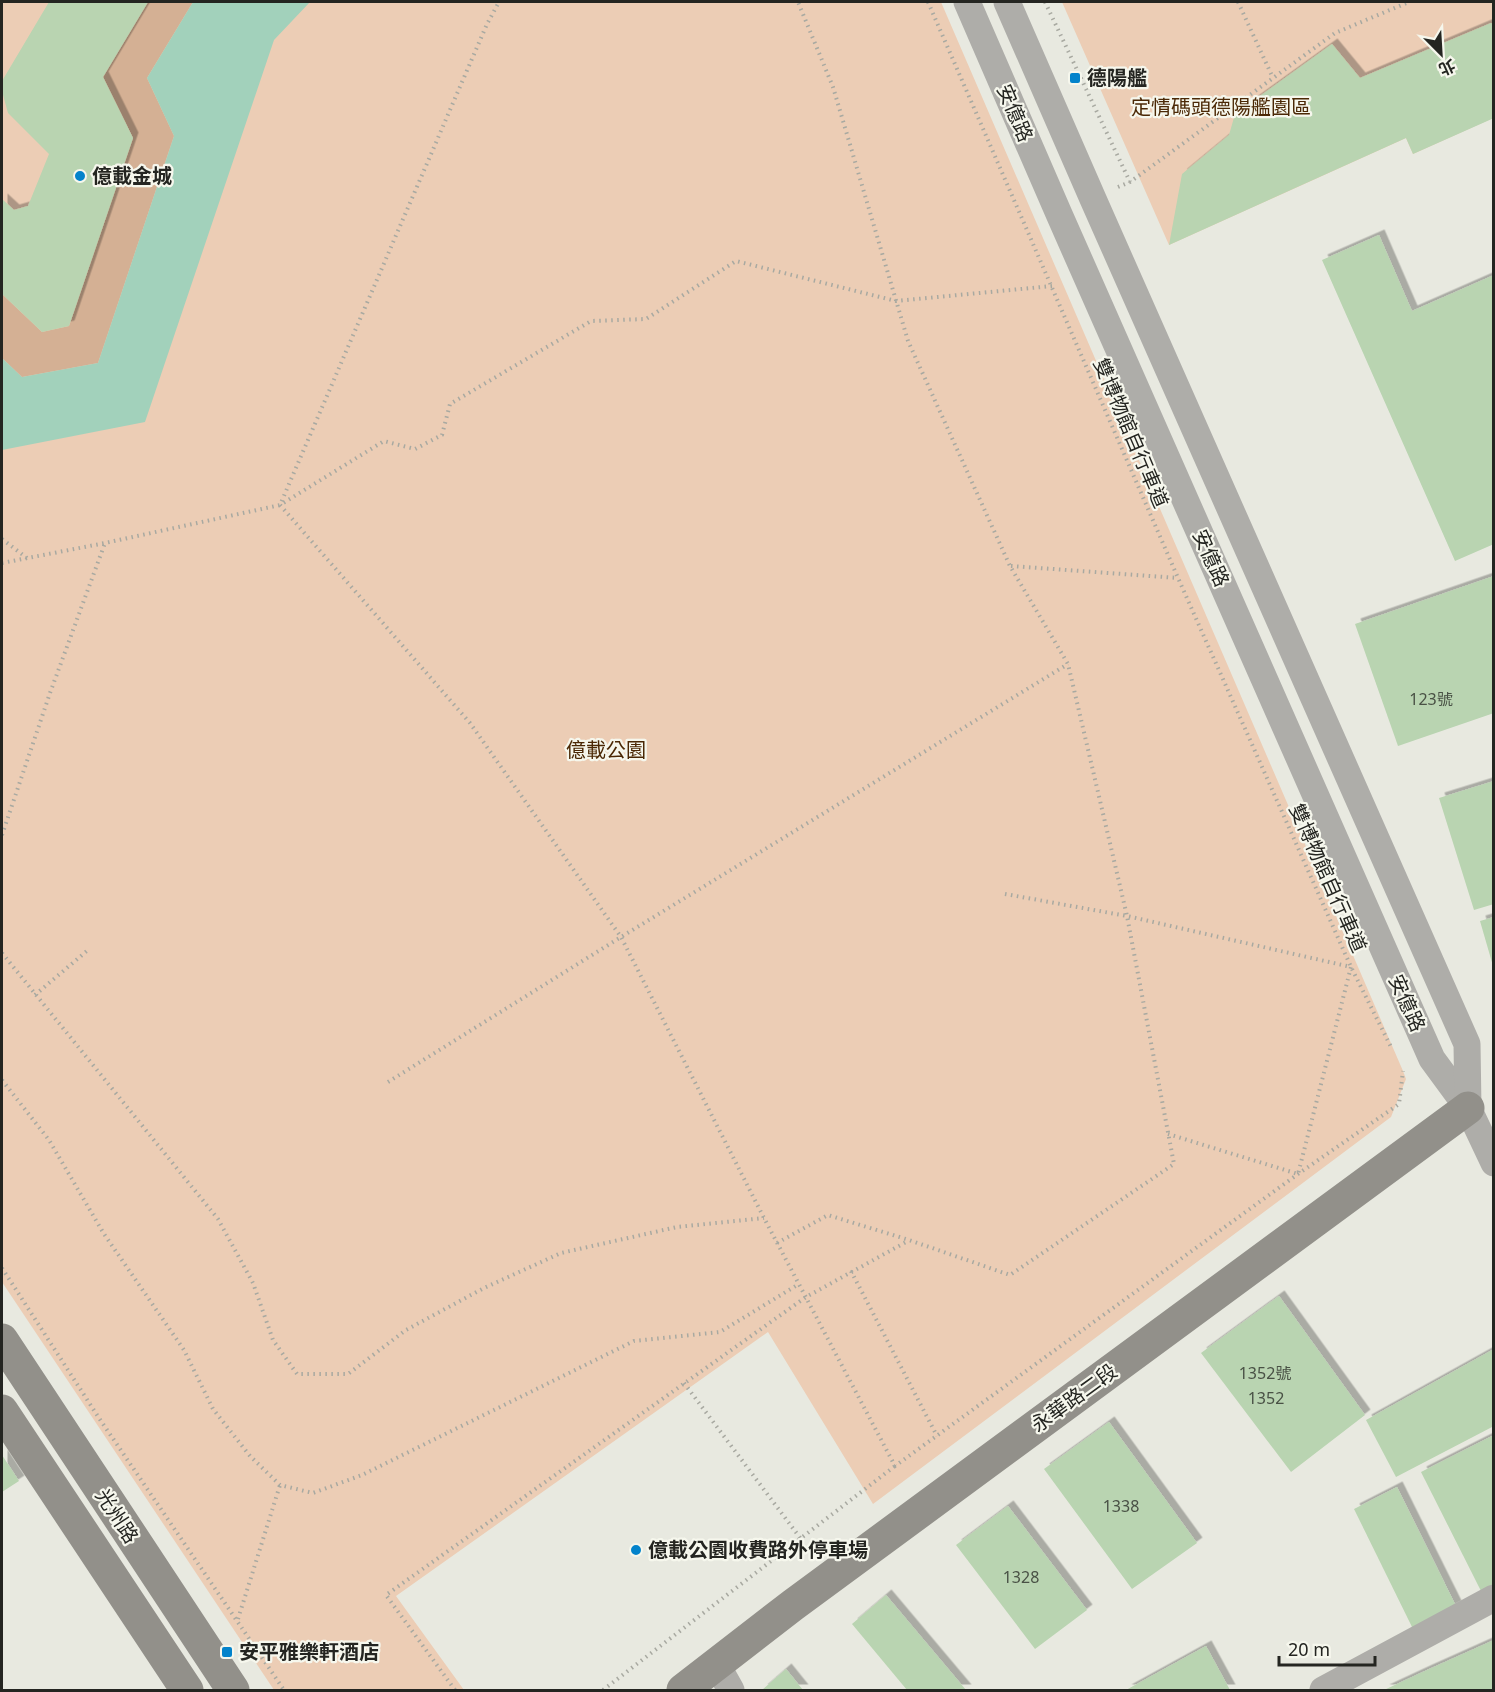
<svg xmlns="http://www.w3.org/2000/svg" width="1495" height="1692" viewBox="0 0 1495 1692" font-family="'Noto Sans','Noto Sans TC',sans-serif">
  <defs>
    <filter id="shadow"><feDropShadow dx="5.5" dy="-5.5" stdDeviation="0" flood-color="#0004"/></filter>
  </defs>
  <rect width="100%" height="100%" fill="#e8e9e0"/>
  <!-- green -->
  <g fill="#eccdb5">
    <path d="M2,2H941L1403,1071L1406,1079L1391,1117L873,1504L768,1332L396,1596L464,1690H274L2,1282Z"/>
    <path d="M1062,2H1493V118L1413,154L1406,138L1169,245Z"/>
  </g>
  <!-- forest -->
  <path fill="#d4b094" d="M148,2H193L147,78L174,136L98,363L22,377L2,358V294L42,332L69,326L133,138L103,77Z"/>
  <!-- water -->
  <path fill="#a2d1bb" d="M193,2H310L274,40L145,422L2,450V358L22,377L98,363L174,136L147,78Z"/>
  <!-- building -->
  <g fill="#b9d4b1" filter="url(#shadow)">
    <path d="M49,2H148L103,77L133,138L69,326L42,332L2,294V199L14,210L28,206L49,154L8,113L2,91V81Z"/>
    <path d="M1491,23L1494,24V118L1413,154L1406,138L1169,245L1182,174L1229,135L1235,114L1332,44L1360,78Z"/>
    <path d="M1379,235L1412,311L1494,275V544L1455,561L1322,260Z"/>
    <path d="M1494,576V713L1398,746L1355,624Z"/>
    <path d="M1494,781V904L1474,910L1439,798Z"/>
    <path d="M1494,917V966H1493L1480,921Z"/>
    <path d="M1279,1296L1365,1415L1291,1472L1201,1353Z"/>
    <path d="M1494,1349V1426L1396,1477L1366,1420Z"/>
    <path d="M1109,1422L1197,1543L1132,1589L1044,1469Z"/>
    <path d="M1494,1435V1587L1482,1593L1421,1472Z"/>
    <path d="M2,1455L19,1481L2,1492Z"/>
    <path d="M1397,1487L1456,1606L1413,1629L1354,1509Z"/>
    <path d="M1008,1506L1087,1610L1035,1649L956,1545Z"/>
    <path d="M886,1595L966,1690H907L852,1624Z"/>
    <path d="M1494,1640V1690H1384L1427,1670Z"/>
    <path d="M1206,1646L1230,1690H1126Z"/>
    <path d="M786,1669L803,1690H762Z"/>
  </g>
  <g fill="none" stroke-linecap="round" stroke-linejoin="round">
    <!-- path -->
    <g stroke="#a8a9a1" stroke-width="4" stroke-dasharray="1.5 4.5" stroke-linecap="butt">
      <path d="M928,2L1178,578L1351,967L1392,1049"/>
      <path d="M1045,2L1130,182"/>
      <path d="M1238,2L1273,78"/>
      <path d="M1118,187L1130,182L1335,33L1409,2"/>
      <path d="M1052,286L896,301L736,261L646,319L591,321L450,404L442,435L415,449L384,441L280,505L470,723L621,937L764,1218L895,1466L1298,1174L1399,1104L1403,1071"/>
      <path d="M2,539L27,558"/>
      <path d="M2,563L105,543L280,505L487,24L499,2"/>
      <path d="M1011,566L1178,578"/>
      <path d="M2,835L50,693L105,543"/>
      <path d="M1005,894L1127,916L1351,967L1298,1174L1168,1134"/>
      <path d="M2,953L218,1219L253,1283L273,1340L297,1374H348L406,1330L484,1288L561,1253L677,1227L764,1218"/>
      <path d="M35,995L88,950"/>
      <path d="M2,1080L49,1140L104,1234L184,1350L213,1409L250,1456L280,1485L313,1493L362,1475L634,1341L720,1332L799,1284"/>
      <path d="M388,1082L621,937L1068,664"/>
      <path d="M777,1243L828,1215L909,1240L1010,1275L1174,1164L1127,916L1068,664L1010,566L908,341L833,87L798,2"/>
      <path d="M2,1268L99,1418L284,1690"/>
      <path d="M851,1271L937,1436"/>
      <path d="M684,1383L801,1539"/>
      <path d="M238,1619L280,1485"/>
      <path d="M455,1690L386,1595L806,1297L908,1241"/>
      <path d="M603,1690L895,1466"/>
    </g>
    <!-- street -->
    <g stroke="#aeada9" stroke-width="27">
      <path d="M967,2L1059,214L1432,1059L1468,1108L1494,1163"/>
      <path d="M1007,2L1093,199L1467,1044L1468,1108"/>
      <path d="M717,1665L731,1690"/>
      <path d="M1323,1690L1494,1598"/>
    </g>
    <!-- secondary -->
    <g stroke="#92908a" stroke-width="33">
      <path d="M2,1340L233,1690"/>
      <path d="M2,1411L187,1690"/>
      <path d="M683,1690L793,1605L1468,1108"/>
    </g>
  </g>
  <!-- markers -->
  <g fill="#0383cb" stroke="#f6f7ed" stroke-width="2">
    <rect x="1069" y="72" width="12" height="12" rx="3"/>
    <circle cx="80" cy="176" r="6"/>
    <circle cx="636" cy="1550" r="6"/>
    <rect x="221" y="1646" width="12" height="12" rx="3"/>
  </g>
  <g text-anchor="middle" stroke-width="4.5" stroke-linejoin="round" paint-order="stroke">
    <!-- number labels -->
    <g font-size="16" fill="#495145">
      <text x="1431" y="705">123號</text>
      <text x="1265" y="1379">1352號</text>
      <text x="1266" y="1404">1352</text>
      <text x="1121" y="1512">1338</text>
      <text x="1021" y="1583">1328</text>
    </g>
    <!-- poi labels -->
    <g font-size="20" font-weight="bold" fill="#242521" stroke="#f6f7ed" text-anchor="start">
      <text x="1087" y="85">德陽艦</text>
      <text x="92" y="183">億載金城</text>
      <text x="648" y="1557">億載公園收費路外停車場</text>
      <text x="239" y="1659">安平雅樂軒酒店</text>
    </g>
    <!-- park labels -->
    <g font-size="20" fill="#4b2805" stroke="#f6f7ed">
      <text x="1221" y="114">定情碼頭德陽艦園區</text>
      <text x="606" y="757">億載公園</text>
    </g>
    <!-- street labels -->
    <g font-size="20" fill="#242521" stroke="#f6f7ed">
      <text transform="translate(1015 113) rotate(67)" y="7">安億路</text>
      <text transform="translate(1131 433) rotate(67)" y="7">雙博物館自行車道</text>
      <text transform="translate(1211 558) rotate(66)" y="7">安億路</text>
      <text transform="translate(1328 878) rotate(66)" y="7">雙博物館自行車道</text>
      <text transform="translate(1407 1003) rotate(66)" y="7">安億路</text>
      <text transform="translate(1074 1398) rotate(-36)" y="7">永華路二段</text>
      <text transform="translate(117 1516) rotate(57)" y="7">光州路</text>
    </g>
  </g>
  <!-- border -->
  <rect width="1495" height="1692" fill="none" stroke="#242521" stroke-width="6"/>
  <!-- north arrow -->
  <g transform="translate(1441 54) rotate(156)" stroke="#f6f7ed" stroke-width="4.5" paint-order="stroke">
  <path d="M0-4.5L10 22L0 15L-10 22Z" fill="#242521"/>
  <text y="-9" font-size="16" font-weight="bold" text-anchor="middle" fill="#242521">北</text>
  </g>
  <!-- scale -->
  <path d="M1279 1656v9h96v-9" fill="none" stroke="#242521" stroke-width="3"/>
  <text x="1288" y="1656" font-size="18" fill="#242521" stroke="#f6f7ed" stroke-width="4.5" paint-order="stroke">20 m</text>
</svg>
